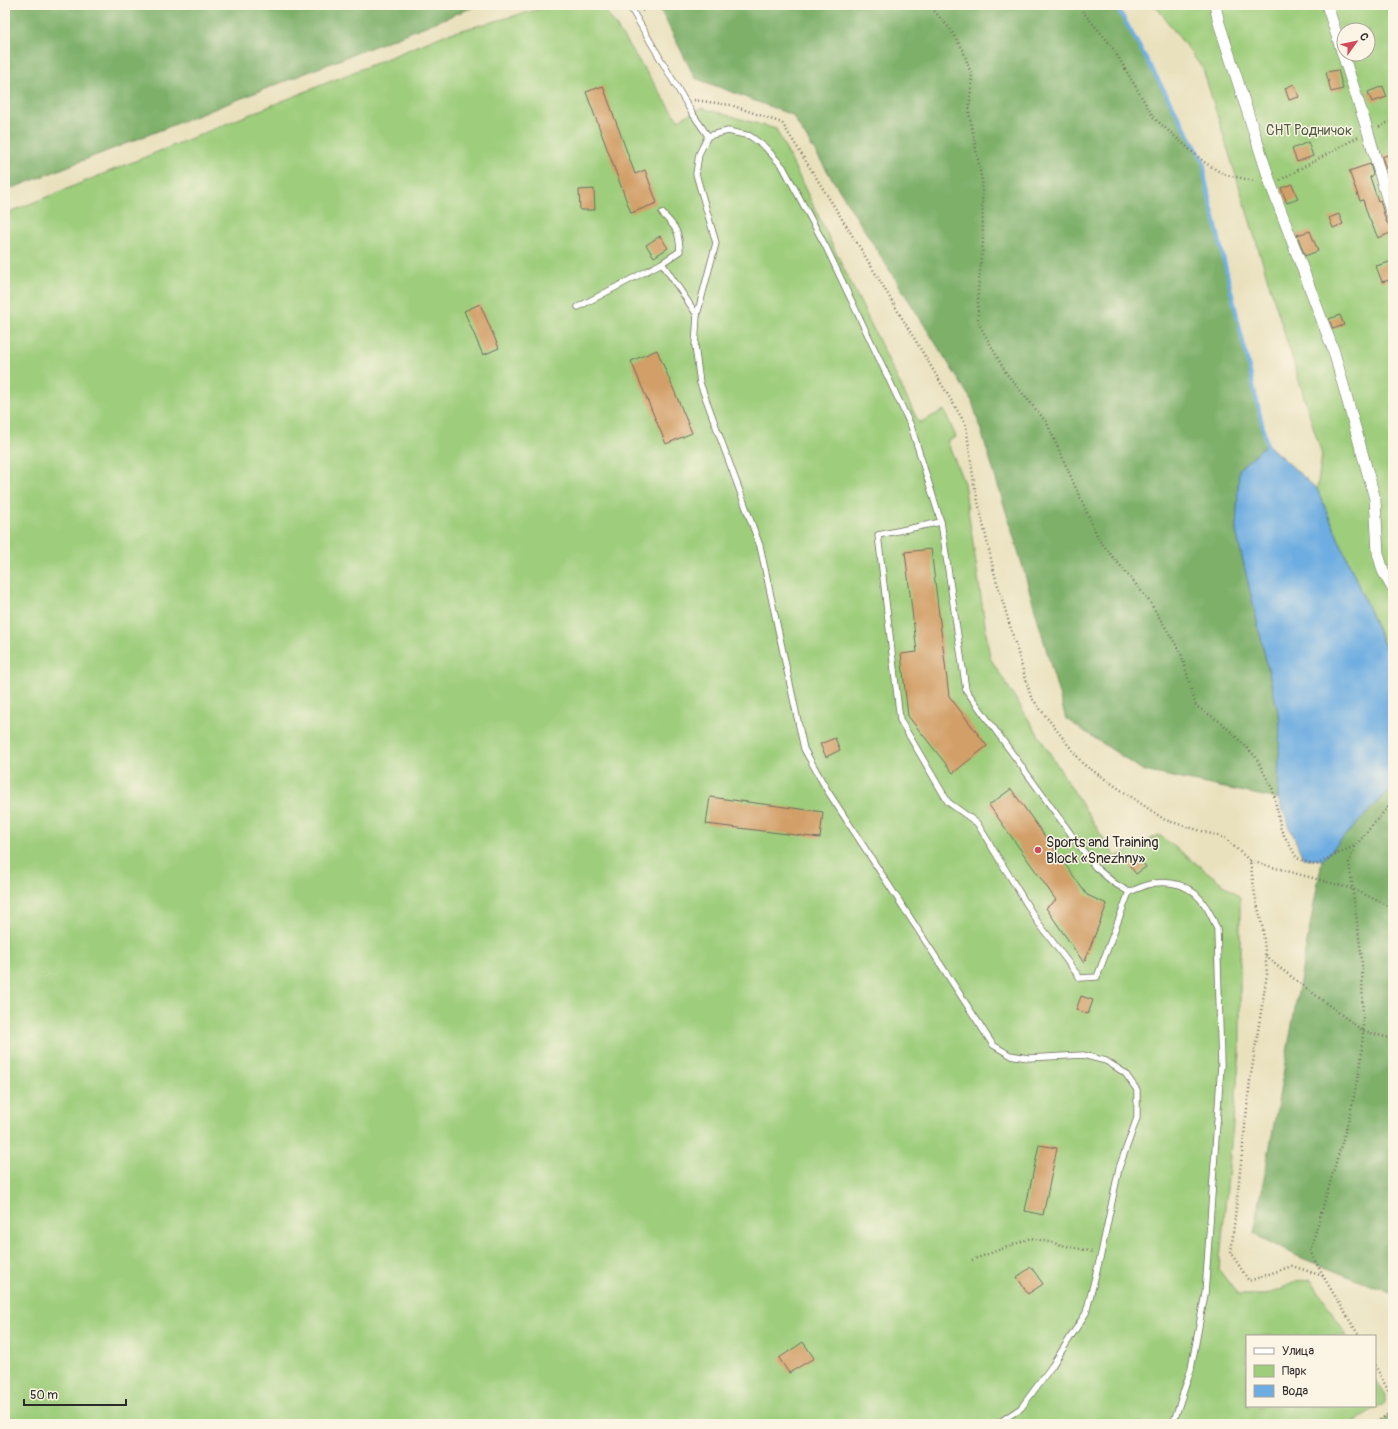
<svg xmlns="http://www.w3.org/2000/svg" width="1398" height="1429" viewBox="0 0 1398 1429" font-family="Pangolin,sans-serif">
  <rect width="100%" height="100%" fill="#fcf5e5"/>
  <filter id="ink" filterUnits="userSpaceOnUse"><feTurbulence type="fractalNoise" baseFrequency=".025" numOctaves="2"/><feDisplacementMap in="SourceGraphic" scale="8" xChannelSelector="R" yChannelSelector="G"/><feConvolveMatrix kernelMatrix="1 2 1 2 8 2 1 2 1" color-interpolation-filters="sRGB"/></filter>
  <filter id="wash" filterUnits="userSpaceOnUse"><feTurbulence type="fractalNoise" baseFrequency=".012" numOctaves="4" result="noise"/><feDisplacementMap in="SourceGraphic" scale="16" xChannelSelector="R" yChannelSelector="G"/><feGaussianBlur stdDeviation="0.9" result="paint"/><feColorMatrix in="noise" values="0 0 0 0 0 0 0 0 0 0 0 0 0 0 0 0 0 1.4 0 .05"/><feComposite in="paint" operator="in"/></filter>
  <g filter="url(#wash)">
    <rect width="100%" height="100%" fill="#e9e1bd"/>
    <!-- green -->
    <g fill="#9ecd7b" stroke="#647c53" fill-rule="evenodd">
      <path d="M555,5H602L678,120L702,108L776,129L919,423L944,410L956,437L947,441L964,483L990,658L1115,857L1159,835L1240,897V1052L1219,1270L1238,1295H1266L1298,1281L1311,1279L1347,1336H1247V1406H1375V1380L1385,1395V1403L1351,1424H12L5,1401V214L447,34Z"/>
      <path d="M1155,5H1393V660L1387,652L1317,489L1322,455L1203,69ZM1344,30H1368V54H1344Z"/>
    </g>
    <!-- forest -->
    <g fill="#7eb06b" stroke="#546e4b">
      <path d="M5,5H479L5,191Z"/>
      <path d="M658,5H1116L1204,162L1205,179L1267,444L1239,469L1236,531L1280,720L1278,799L1144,771L1066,719L1020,557L972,401L792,115L695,78Z"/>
      <path d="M1393,786V1294L1297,1256L1254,1234L1322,860Z"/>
      <path d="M1393,1412V1424H1378Z"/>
    </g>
    <!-- water -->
    <path fill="#6eade1" stroke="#4c6c86" d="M1267,444L1317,489L1387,652L1393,660V786L1322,860L1303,858L1278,799L1280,720L1236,531L1239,469Z"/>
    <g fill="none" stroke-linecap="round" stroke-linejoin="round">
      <!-- stream -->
      <path stroke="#6eade1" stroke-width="4" d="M1116,5L1204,162L1205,179L1268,449"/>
    </g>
    <g id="blocks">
      <!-- building -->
      <g fill="#d29f68">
        <path d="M1338,70L1343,89L1331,92L1326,72Z"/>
        <path d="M1294,84L1299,97L1289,100L1285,88Z"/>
        <path d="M603,86L635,174L645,170L657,203L631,213L586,92Z"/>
        <path d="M1383,86L1387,97L1372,102L1368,92Z"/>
        <path d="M1308,142L1313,156L1297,162L1292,149Z"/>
        <path d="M1393,153V166L1386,169L1382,157Z"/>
        <path d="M1370,164L1373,174L1370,177L1378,201L1380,200L1386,221L1388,224L1393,226V232L1378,238L1368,216L1363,200L1360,201L1349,171Z"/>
        <path d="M1292,184L1298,199L1287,203L1281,188Z"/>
        <path d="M594,189L595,210H580L579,190Z"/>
        <path d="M1339,214L1343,224L1333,228L1329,218Z"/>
        <path d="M1310,231L1318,251L1305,256L1297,235Z"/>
        <path d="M660,236L668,248L654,257L646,245Z"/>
        <path d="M1393,261V279L1382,282L1376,266Z"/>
        <path d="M480,304L499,348L483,355L464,311Z"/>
        <path d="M1340,315L1344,325L1333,329L1329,319Z"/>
        <path d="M657,350L692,433L666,444L631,361Z"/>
        <path d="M931,549L949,696L987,746L953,773L908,716L901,654L917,652L905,552Z"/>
        <path d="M835,738L840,750L826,757L820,744Z"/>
        <path d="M1011,789L1087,895L1107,904L1084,963L1046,908L1056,900L989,805Z"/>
        <path d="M710,797L823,812L820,838L706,824Z"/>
        <path d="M1139,858L1146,867L1136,874L1130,866Z"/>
        <path d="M1081,996L1093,1000L1088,1014L1076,1010Z"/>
        <path d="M1039,1145L1057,1148L1043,1215L1025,1211Z"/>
        <path d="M1031,1267L1043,1284L1028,1294L1017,1277Z"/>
        <path d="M803,1342L814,1358L789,1373L779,1358Z"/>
      </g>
    </g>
  </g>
  <g filter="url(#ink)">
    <use href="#blocks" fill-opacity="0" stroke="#6e6b5e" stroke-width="1"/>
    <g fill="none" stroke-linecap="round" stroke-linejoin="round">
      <!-- service casing -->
      <g stroke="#6e6b5e" stroke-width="7">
        <g id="service">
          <path d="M629,5L692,113L708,136L728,131L750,136L765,147L783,167L826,247L911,426L941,522L966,690L1095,867L1114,883L1129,892C1137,889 1147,884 1155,883C1190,879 1206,900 1217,929L1221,1065L1205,1294L1191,1369L1173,1424"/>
          <path d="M708,136L699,154L696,174L716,243L697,315L695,346L700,383L760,546L804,749L827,790L993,1045L1010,1055L1028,1058L1083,1055L1106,1061L1125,1073L1137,1090V1118L1119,1168L1101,1254L1086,1313L1052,1366L1021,1408L997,1424"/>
          <path d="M662,213C676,228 679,230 680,251L662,263L697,315"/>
          <path d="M578,307L662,263"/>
          <path d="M941,522L878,535L900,720L948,802L977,823L1037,921L1080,978L1097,977L1129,892"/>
        </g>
      </g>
      <!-- minor casing -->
      <g stroke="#6e6b5e" stroke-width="12">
        <g id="minor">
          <path d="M1215,5L1219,23L1271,185L1334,352L1375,499L1378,553L1383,571L1393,589"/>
          <path d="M1327,5L1368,132L1393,219"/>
        </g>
      </g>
      <!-- path -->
      <g stroke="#6e6b5e" stroke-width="2.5" stroke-dasharray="1 3" stroke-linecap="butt">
        <path d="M929,5L950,29L963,50L972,77L969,113L982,181L983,242L978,290V322L1006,373L1047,423L1099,540L1148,599L1181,653L1196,706L1222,723L1255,756L1273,790L1281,830L1297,858L1315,865L1356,845"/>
        <path d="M958,5H964"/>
        <path d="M1077,5L1111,45L1154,118L1204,162L1223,174L1259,182"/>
        <path d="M642,11L652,5"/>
        <path d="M694,100L731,105L782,123L862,251L966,425L974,484L994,572L1031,697L1083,764L1165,820L1225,838L1250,861L1255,895L1263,930L1267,974L1250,1081L1231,1253L1249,1281L1292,1266L1323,1276L1359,1336"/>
        <path d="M1379,127L1393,120"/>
        <path d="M1280,180L1358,137"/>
        <path d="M1250,861L1353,889L1393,908"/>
        <path d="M1266,955L1276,965L1363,1031L1393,1039"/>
        <path d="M972,1260L1031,1238L1093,1252"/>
        <path d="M1323,1276L1310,1251L1349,1118L1361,1064L1363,1031L1362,960L1349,862L1356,845L1381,815L1393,802"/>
        <path d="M1375,1365L1393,1400"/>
        <path d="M1373,1424L1392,1412L1393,1403"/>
      </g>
      <!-- service -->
      <use href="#service" stroke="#fff" stroke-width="5.5"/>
      <!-- minor -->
      <use href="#minor" stroke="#fff" stroke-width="11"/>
    </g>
  </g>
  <!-- markers -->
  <circle fill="#d1495b" stroke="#fcf5e5" stroke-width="1.5" cx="1038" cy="850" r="4"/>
  <g text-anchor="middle" stroke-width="3" stroke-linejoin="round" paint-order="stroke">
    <!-- park labels -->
    <g font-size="14" fill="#4e5c43" stroke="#fcf5e5">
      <text x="1309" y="135">СНТ Родничок</text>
    </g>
    <!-- poi labels -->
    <g font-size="14" fill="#2b2b2b" stroke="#fcf5e5" text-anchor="start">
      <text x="1046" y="847">Sports and Training<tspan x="1046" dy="16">Block «Snezhny»</tspan></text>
    </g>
  </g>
  <!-- margin -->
  <rect width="1398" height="1429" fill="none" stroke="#fcf5e5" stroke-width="20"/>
  <!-- legend -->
  <rect x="1246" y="1335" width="130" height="72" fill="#fcf5e5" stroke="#a8a49b"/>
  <rect x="1254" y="1348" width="20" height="6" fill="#ffffff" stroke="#a8a49b"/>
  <text x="1282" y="1355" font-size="12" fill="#2b2b2b">Улица</text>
  <rect x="1254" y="1365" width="20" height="12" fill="#9ecd7b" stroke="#a8a49b"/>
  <text x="1282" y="1375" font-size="12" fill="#2b2b2b">Парк</text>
  <rect x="1254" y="1385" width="20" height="12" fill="#6eade1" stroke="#a8a49b"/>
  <text x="1282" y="1395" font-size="12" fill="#2b2b2b">Вода</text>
  <!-- north arrow -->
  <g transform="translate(1356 42) rotate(57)"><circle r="19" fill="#fcf5e5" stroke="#a8a49b"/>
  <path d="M0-3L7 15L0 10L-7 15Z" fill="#d1495b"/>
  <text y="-6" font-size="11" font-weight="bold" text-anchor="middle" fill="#2b2b2b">С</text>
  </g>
  <!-- scale -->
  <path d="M24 1399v6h102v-6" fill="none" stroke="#2b2b2b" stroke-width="2"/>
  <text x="30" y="1399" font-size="12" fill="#2b2b2b" stroke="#fcf5e5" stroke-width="3" paint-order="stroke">50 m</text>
</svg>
